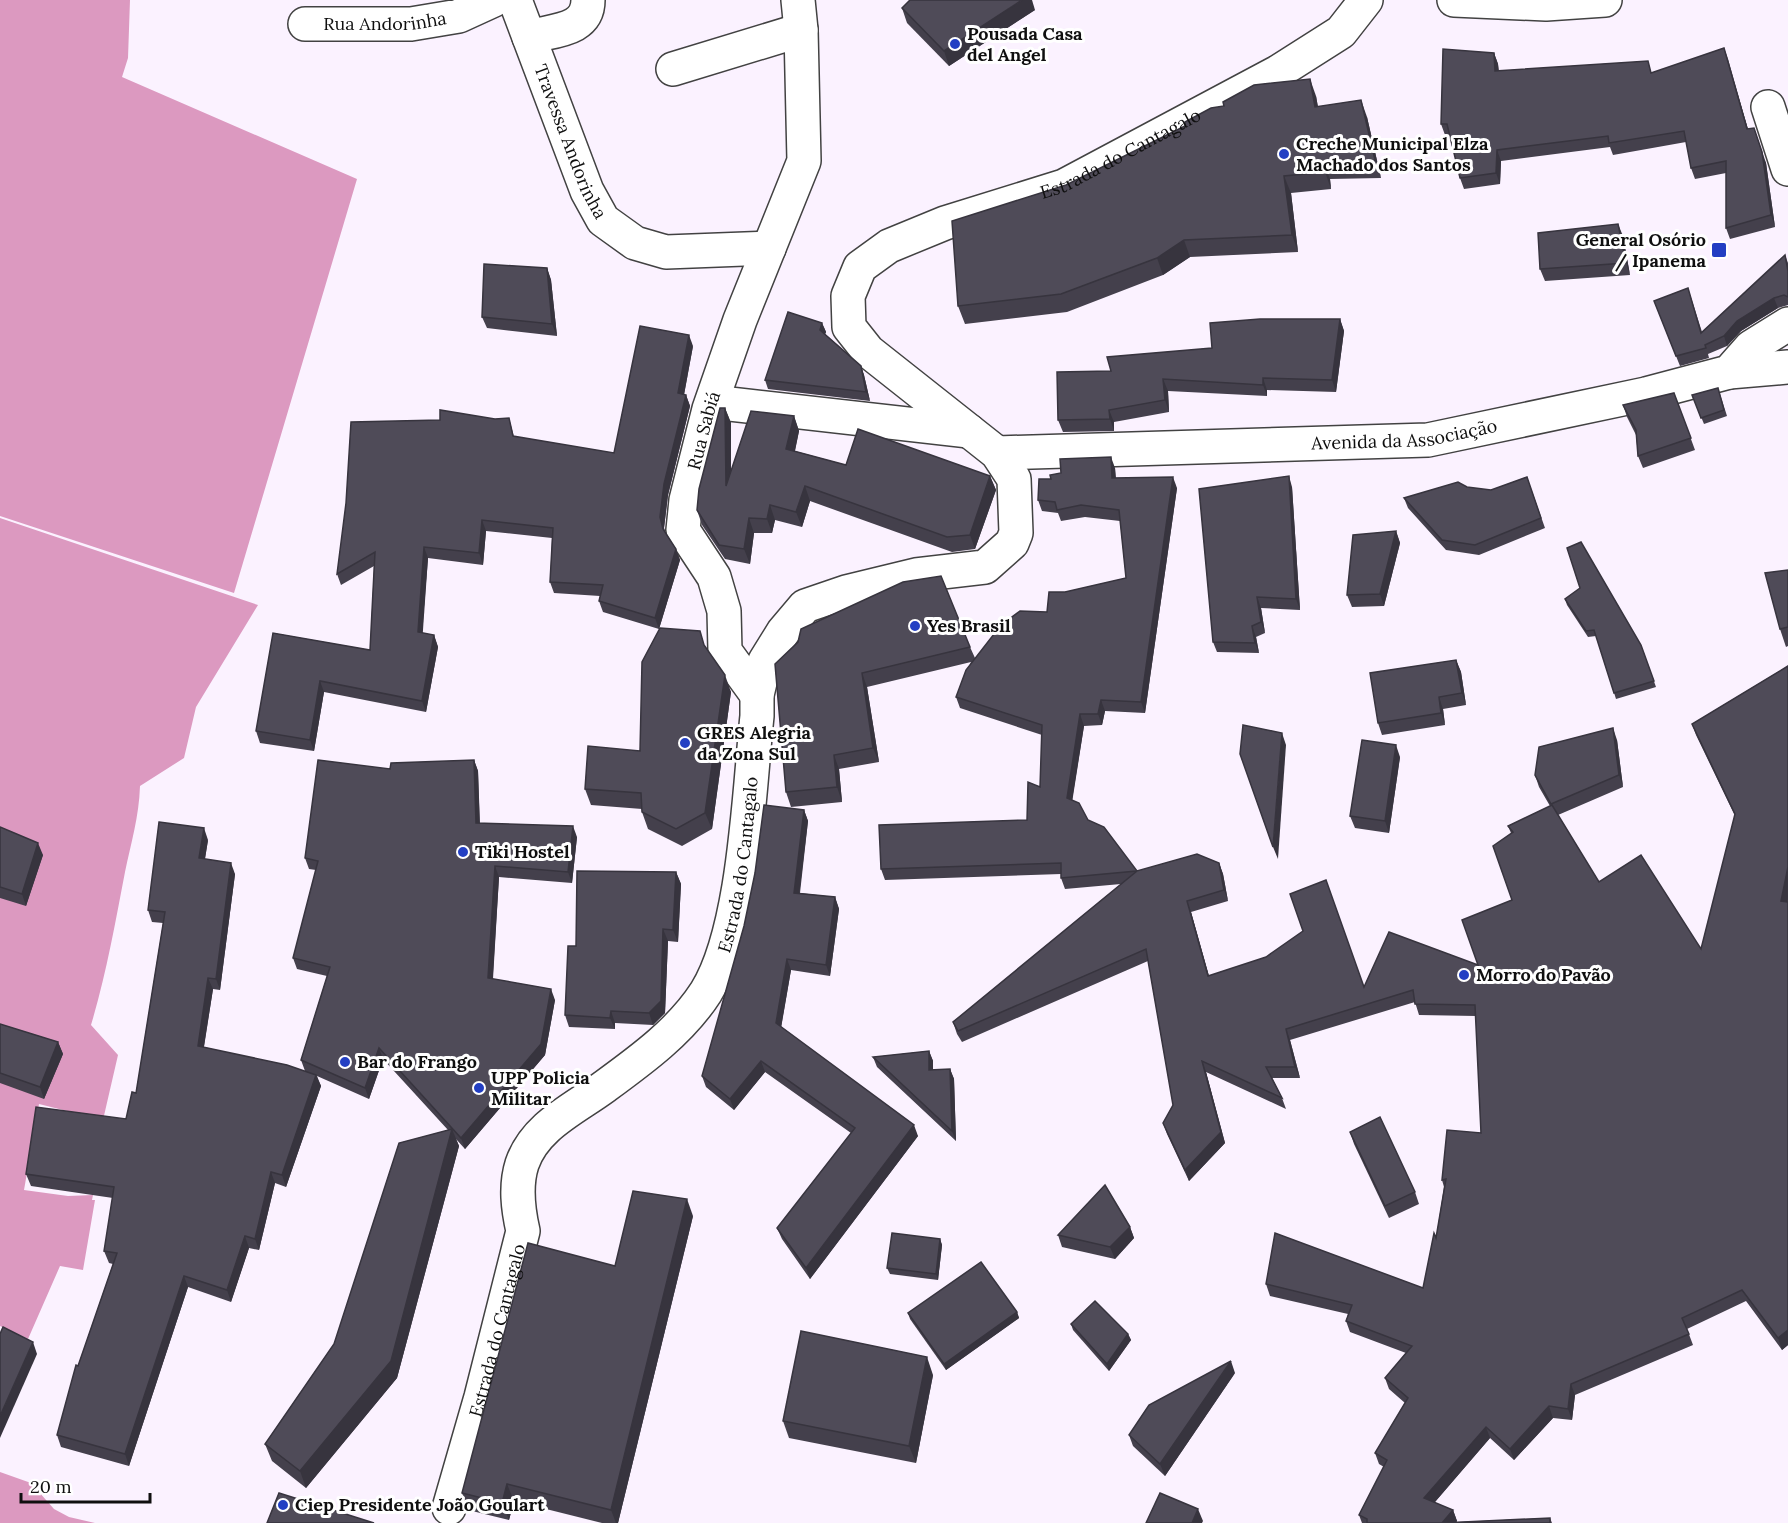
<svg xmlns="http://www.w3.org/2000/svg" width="1788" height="1523" viewBox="0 0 1788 1523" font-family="Lora,serif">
  <rect width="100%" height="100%" fill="#fbf2ff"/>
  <!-- forest -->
  <g fill="#dc99c0">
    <path d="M0,0H130L128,58L122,77L357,179L234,593L0,516Z"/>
    <path d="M0,518L258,605L196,707L184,758L140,786C139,817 131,843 125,872C115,924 106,975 91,1025L118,1055L103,1120L39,1104L24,1190L68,1196L93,1195L92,1200H95L83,1270L60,1266L28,1339L0,1326Z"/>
    <path d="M0,1472L31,1483L54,1509L69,1517L95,1523H0Z"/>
  </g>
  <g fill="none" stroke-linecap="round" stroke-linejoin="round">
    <!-- street casing -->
    <g stroke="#424242" stroke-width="36">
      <g id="street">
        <path id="s1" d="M515,0L587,191L603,220L635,243L666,252L769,248"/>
        <path d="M1454,0L1546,4L1605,0"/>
        <path id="s2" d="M305,24H411L459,16L494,0"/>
        <path d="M529,37C554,30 588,31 588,0"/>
        <path d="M673,69L801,30"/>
        <path d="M1768,107L1788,169"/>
        <path d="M1729,372L1788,367"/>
        <path d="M712,402L969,431"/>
        <path id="s3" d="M997,453L1428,440L1646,394L1729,372L1751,347L1788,324"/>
        <path id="s4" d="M757,695L725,651L724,611L714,577L683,530L686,500L709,409L740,320L804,161L801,30L798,0"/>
        <path id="s5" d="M449,1508L481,1397L523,1231C518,1209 515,1186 522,1164C535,1126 574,1109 604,1087C641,1060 681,1031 706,992C745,929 749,791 757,716V695L765,661L783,632L805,606L846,592L916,575L985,567L1012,543L1016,533L1014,479L997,453L868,351L849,327L848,296L860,267L889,246L945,223L1064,186L1278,72L1341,32L1366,0"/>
      </g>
    </g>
    <!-- street -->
    <use href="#street" stroke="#fff" stroke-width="33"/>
  </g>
  <!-- wall -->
  <g fill="#44404c">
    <path d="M902,8L1035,10L949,66L907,23Z"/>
    <path d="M1724,48L1748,129L1766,163L1775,227L1730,239L1726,228V173L1695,179L1691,168L1686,142L1613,155L1610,147L1501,161L1500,184L1464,189L1460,178L1450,135H1445L1441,124L1494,53L1498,64L1499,71L1652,73Z"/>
    <path d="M1316,96L1318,107L1367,117L1381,178L1330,179L1331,189L1291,193L1298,252L1190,257L1163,275L1067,312L965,324L958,306L1066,185L1185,126Z"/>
    <path d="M1623,236L1630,275L1545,281L1540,269Z"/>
    <path d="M1785,255L1788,263V305L1778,308L1741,331L1727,346L1708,354L1709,358L1680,366L1654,301L1688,288L1702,332Z"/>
    <path d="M547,268L551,280L557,336L487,328L482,317Z"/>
    <path d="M1340,319L1344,331L1336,392L1267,390V396L1168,391L1169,412L1114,422V431L1063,432L1058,420L1111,371Z"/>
    <path d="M822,323L826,332L825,334L861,366L864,375L870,401L768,389L765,380Z"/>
    <path d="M693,346L684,395H686L690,406L668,495L664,528L665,532L676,549L680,560L659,629L603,612L599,601L600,596L554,593L550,582L552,538L486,531L483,565L428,558L422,633L434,635L438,647L426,712L324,692L314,751L260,743L256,731L273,633L370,650L374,566L341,585L337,574L495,419L509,418L514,437L614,453Z"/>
    <path d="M1674,393L1695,450L1643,468L1638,456L1636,435L1627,417L1623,405Z"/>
    <path d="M1720,394L1727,416L1704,424L1692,395Z"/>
    <path d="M725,408L731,423V470L794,416L799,431L795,451L846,465L990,476L996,490L975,549L952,552L810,501L802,527L775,520L772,533H754L750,564L725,559L702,525L697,510Z"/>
    <path d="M1115,468L1116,478L1177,488L1145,713L1105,711L1102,725L1084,726L1072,800L1088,820L1137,871L1219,863L1223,874L1228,901L1191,912L1209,976L1364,987L1478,965L1512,900L1511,833L1508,826L1550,806L1539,787L1535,775L1617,740L1623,787L1558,815L1599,882L1701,949L1735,816L1696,735L1692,724L1788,666V1345L1782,1350L1746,1301L1687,1329L1693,1345L1575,1395L1572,1420L1553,1418L1514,1460L1490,1438L1434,1503L1453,1510L1457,1521L1456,1522L1550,1518L1552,1523H1362L1359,1515L1384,1467L1379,1464L1375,1453L1405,1403L1389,1389L1385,1378L1406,1353L1350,1332L1346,1321L1348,1314L1270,1296L1266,1284L1423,1288L1436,1238L1444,1187L1442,1180L1481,1133L1476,1016L1419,1015L1415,1002L1290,1040L1300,1078H1272L1282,1098L1286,1109L1206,1072L1225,1143L1189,1181L1167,1134L1163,1123L1173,1105L1148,961L962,1042L957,1034L953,1022L1121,884L1065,889L1061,878V874L885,880L881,869L1027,820L1040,787L1042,735L960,708L956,697L971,662L867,687L879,762L839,769L842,802L791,807L786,792L775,664L970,647L975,658L1047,612L1065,592L1126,578L1120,521L1085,517L1061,521L1058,513L1042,511L1038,500L1051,479Z"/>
    <path d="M1527,477L1545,528L1479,555L1446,550L1408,508L1404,498L1491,490Z"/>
    <path d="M1292,487L1300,610L1261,608L1265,633L1256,637L1259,653L1217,652L1213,642Z"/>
    <path d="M1396,531L1400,543L1384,606L1352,607L1347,595Z"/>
    <path d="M1788,570V646L1786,647L1780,629Z"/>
    <path d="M1565,599L1641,645L1656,687L1616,699L1596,636L1588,637L1567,605Z"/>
    <path d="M706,649L731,692L712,829L682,846L648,829L642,812V809L591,805L585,789L640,751Z"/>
    <path d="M1456,660L1461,672L1466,705L1443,709L1445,725L1382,735L1378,723Z"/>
    <path d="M1400,757L1389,833L1355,828L1350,816Z"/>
    <path d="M474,760L478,771L480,824L577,837L572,883L499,877L493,979L555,1000L545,1055L465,1149L456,1139L459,1146L397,1378L306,1488L272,1461L265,1444L334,1344L448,1130L383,1059L369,1099L317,1076L321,1086L286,1187L275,1183L259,1250L249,1248L231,1302L188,1287L129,1466L61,1447L57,1435L78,1366L113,1264L109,1263L104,1251L113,1198L31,1186L26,1174L126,1119L136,1093L163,923L152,922L148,910L208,840L205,859L235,874L220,990L213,989L204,1047L305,1071L301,1060L327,976L297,969L293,958L316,870L309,869L305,858L390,769Z"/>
    <path d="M804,810L808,821L800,893L835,897L839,909L830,976L791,970L781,1027L918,1136L810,1279L782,1239L777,1228L851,1133L765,1072L734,1110L706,1087L702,1076Z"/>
    <path d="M0,827L43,855L26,906L0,898Z"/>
    <path d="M676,872L681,884L678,942L668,941L665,1013L653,1025L615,1023V1029L569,1027L565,1015L576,946Z"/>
    <path d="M0,1024L58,1042L63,1054L44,1099L0,1083Z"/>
    <path d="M929,1051L933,1061V1070L950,1069L954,1079L956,1141L877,1067L873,1057Z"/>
    <path d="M1350,1132L1415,1192L1419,1204L1389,1218L1354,1144Z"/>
    <path d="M693,1216L618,1523H602L514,1501L509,1520L468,1510L462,1493L615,1266Z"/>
    <path d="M1130,1227L1134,1238L1115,1259L1062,1247L1058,1235Z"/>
    <path d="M940,1239L942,1245L938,1280L890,1274L887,1268Z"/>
    <path d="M1017,1312L1019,1318L946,1370L910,1319L908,1313Z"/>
    <path d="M1071,1324L1128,1334L1131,1340L1109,1371L1073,1330Z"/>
    <path d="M1235,1373L1165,1476L1133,1446L1129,1435Z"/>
    <path d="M933,1375L916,1463L789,1438L783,1421Z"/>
  </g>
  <!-- shaded-wall -->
  <g fill="#37343e">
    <path d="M1022,0H1032L1035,10L949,66L944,51Z"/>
    <path d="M1724,48L1728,59L1751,140L1747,129Z"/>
    <path d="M1494,53L1498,64L1499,82L1495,71Z"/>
    <path d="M1310,79L1316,96L1321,125L1315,107Z"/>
    <path d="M1361,100L1367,117L1381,178L1375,160Z"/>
    <path d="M1754,128L1766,163L1775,227L1771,215Z"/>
    <path d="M1497,150L1501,161L1500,184L1496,173Z"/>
    <path d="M1323,161L1330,179L1331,189L1325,172Z"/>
    <path d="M1284,176L1291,193L1298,252L1292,235Z"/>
    <path d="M1618,224L1623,236L1630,275L1626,263Z"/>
    <path d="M1184,240L1190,257L1163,275L1157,258Z"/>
    <path d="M547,268L551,280L557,336L552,324Z"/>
    <path d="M1774,298L1778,308L1741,331L1727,346L1724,336L1737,321Z"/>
    <path d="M1340,319L1344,331L1336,392L1332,380Z"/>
    <path d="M822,323L826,332L823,339L820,330Z"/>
    <path d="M689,335L693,346L682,405L678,393Z"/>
    <path d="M861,366L864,375L870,401L866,392Z"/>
    <path d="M1263,378L1267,390V396L1263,385Z"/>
    <path d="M1163,379L1168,391L1169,412L1165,400Z"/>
    <path d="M686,395L690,406L668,495L664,528L667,540L660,517L664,484Z"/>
    <path d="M725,408L731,423V500L726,486Z"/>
    <path d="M1109,410L1114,422V431L1110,419Z"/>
    <path d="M794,416L799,431L792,464L786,449Z"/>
    <path d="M1111,457L1115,468L1116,489L1112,478Z"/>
    <path d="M990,476L996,490L975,549L970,535Z"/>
    <path d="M1289,476L1292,487L1300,610L1296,599Z"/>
    <path d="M1173,477L1177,488L1145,713L1141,702Z"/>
    <path d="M805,486L810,501L802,527L796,512Z"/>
    <path d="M770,505L775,520L772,533L767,519Z"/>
    <path d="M749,518L754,533L750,564L744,549Z"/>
    <path d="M482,520L486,531L483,565L479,553Z"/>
    <path d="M1396,531L1400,543L1384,606L1380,594Z"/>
    <path d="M424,547L428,558L422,644L418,632Z"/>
    <path d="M676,549L680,560L659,629L655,618Z"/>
    <path d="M1257,597L1261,608L1265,633L1261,622Z"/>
    <path d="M1252,626L1256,637L1259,653L1255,643Z"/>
    <path d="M434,635L438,647L426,712L422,701Z"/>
    <path d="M1456,660L1461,672L1466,705L1462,693Z"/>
    <path d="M862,673L867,687L879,762L873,748Z"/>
    <path d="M725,675L731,692L712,829L705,813Z"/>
    <path d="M320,681L324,692L314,751L310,740Z"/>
    <path d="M1439,697L1443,709L1445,725L1441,713Z"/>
    <path d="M1101,700L1105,711L1102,725L1098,714Z"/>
    <path d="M1080,714L1084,726L1071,809L1067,798Z"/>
    <path d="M1613,728L1617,740L1623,787L1619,775Z"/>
    <path d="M1282,733L1286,745L1278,859L1273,847Z"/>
    <path d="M1396,745L1400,757L1389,833L1385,821Z"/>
    <path d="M834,755L839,769L842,802L837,787Z"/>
    <path d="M474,760L478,771L480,834L476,823Z"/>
    <path d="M804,810L808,821L798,904L794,893Z"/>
    <path d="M573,826L577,837L572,883L568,872Z"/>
    <path d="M204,828L208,840L203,870L199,858Z"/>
    <path d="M38,843L43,855L26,906L22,894Z"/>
    <path d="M231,863L235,874L220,990L216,979Z"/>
    <path d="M1219,863L1223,874L1228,901L1224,890Z"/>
    <path d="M495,866L499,877L492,989L488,978Z"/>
    <path d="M1788,867V899L1785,912L1781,901Z"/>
    <path d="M676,872L681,884L678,942L673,930Z"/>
    <path d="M835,897L839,909L830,976L826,965Z"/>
    <path d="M1187,901L1191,912L1212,987L1208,976Z"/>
    <path d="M663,929L668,941L665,1013L653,1025L649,1013Z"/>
    <path d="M787,959L791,970L780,1034L776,1023Z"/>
    <path d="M208,978L213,989L202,1058L198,1046Z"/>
    <path d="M551,989L555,1000L545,1055L465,1149L461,1138Z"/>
    <path d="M611,1011L615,1023V1029L610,1018Z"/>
    <path d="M1286,1029L1290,1040L1300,1078L1295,1067Z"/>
    <path d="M58,1042L63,1054L44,1099L40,1087Z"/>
    <path d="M379,1048L383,1059L369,1099L365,1088Z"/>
    <path d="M929,1051L933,1061V1080L929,1070Z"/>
    <path d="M761,1061L765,1072L734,1110L730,1099Z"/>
    <path d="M1202,1061L1206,1072L1225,1143L1189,1181L1185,1170Z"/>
    <path d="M950,1069L954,1079L956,1141L952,1131Z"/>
    <path d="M316,1075L321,1086L286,1187L282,1175Z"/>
    <path d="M914,1125L918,1136L810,1279L806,1268Z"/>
    <path d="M452,1129L459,1146L397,1378L306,1488L300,1471Z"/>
    <path d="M271,1172L275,1183L259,1250L255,1239Z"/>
    <path d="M687,1199L693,1216L618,1523H616L611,1510Z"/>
    <path d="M1130,1227L1134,1238L1115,1259L1110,1247Z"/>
    <path d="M245,1236L249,1248L231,1302L227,1290Z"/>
    <path d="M940,1239L942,1245L938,1280L936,1274Z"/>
    <path d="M184,1276L188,1287L129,1466L125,1454Z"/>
    <path d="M1017,1312L1019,1318L946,1370L944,1364Z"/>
    <path d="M1788,1330V1345L1782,1350L1778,1338Z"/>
    <path d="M1128,1334L1131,1340L1109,1371L1107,1364Z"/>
    <path d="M33,1342L37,1354L0,1438V1416Z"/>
    <path d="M927,1357L933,1375L916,1463L909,1446Z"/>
    <path d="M1231,1361L1235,1373L1165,1476L1160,1464Z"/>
    <path d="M1571,1384L1575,1395L1572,1420L1568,1409Z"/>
    <path d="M1549,1406L1553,1418L1514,1460L1510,1449Z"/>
    <path d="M1486,1427L1490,1438L1429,1509L1424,1498Z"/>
    <path d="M507,1484L514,1501L509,1520L502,1503Z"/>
    <path d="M1198,1509L1203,1521L1202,1523H1192Z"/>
    <path d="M1453,1510L1457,1521L1456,1523H1442Z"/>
  </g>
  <!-- building -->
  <g fill="#4f4b58" stroke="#37343e" stroke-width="1.5">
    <path d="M910,0H1022L944,51L902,8Z"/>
    <path d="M1724,48L1747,129L1754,128L1762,152L1771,215L1726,228V161L1691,168L1684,131L1609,143L1608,136L1497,150L1496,173L1460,178L1447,124H1441L1443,49L1494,53L1495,71L1648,61L1651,73Z"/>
    <path d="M1310,79L1315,107L1361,100L1375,160L1323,161L1325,172L1284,176L1292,235L1184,240L1157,258L1061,294L958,306L952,221L1066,185L1185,126V122L1211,108L1224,106L1223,102L1254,85Z"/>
    <path d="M1618,224L1626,263L1540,269L1538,233Z"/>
    <path d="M1785,255L1788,271V297L1784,295L1774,298L1737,321L1724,336L1705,345L1706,348L1676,356L1654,301L1688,288L1701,333Z"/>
    <path d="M484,264L547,268L552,324L482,317Z"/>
    <path d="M788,312L822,323L820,330L861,366L866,392L765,380Z"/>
    <path d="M1260,319H1340L1332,380L1263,378V385L1163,379L1165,400L1109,410L1110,419L1058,420L1057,372L1111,371L1107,357L1212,348L1210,323Z"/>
    <path d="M640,326L689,335L678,393L686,395L664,484L660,517L663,529L676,549L655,618L599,601L603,585L550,582L553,528L482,520L479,553L424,547L418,632L434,635L422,701L320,681L310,740L256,731L273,633L370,650L375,552L337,574L346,503L351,422L440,420V410L495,419L509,418L513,436L614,453Z"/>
    <path d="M1718,388L1724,410L1701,418L1692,395Z"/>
    <path d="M1674,393L1691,438L1638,456L1636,430L1623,405Z"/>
    <path d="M720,408H725L726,486L751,411L794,416L786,449L846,465L858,429L990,476L970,535L947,537L805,486L796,512L770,505L767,519L749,518L744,549L719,545L697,510L699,489Z"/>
    <path d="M1111,457L1112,478L1173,477L1141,702L1101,700L1098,714H1080L1067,798L1079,803L1088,820L1104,827L1137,871L1197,854L1219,863L1224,890L1187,901L1208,976L1266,957L1303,931L1290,894L1326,880L1364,987L1389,932L1478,965L1462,920L1512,900L1493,846L1513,832L1508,826L1552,805L1599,882L1641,855L1701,949L1735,814L1692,724L1788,666V867L1781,901L1788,902V1330L1778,1338L1742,1290L1682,1318L1689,1334L1571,1384L1568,1409L1549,1406L1510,1449L1486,1427L1424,1498L1453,1510L1442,1523L1550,1518V1523H1367V1519L1359,1515L1387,1460L1375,1453L1408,1398L1385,1378L1412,1346L1346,1321L1352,1305L1266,1284L1275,1233L1423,1288L1434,1233L1436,1238L1446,1179L1442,1180L1447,1130L1481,1133L1475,1005L1415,1004L1413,990L1286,1029L1295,1067H1266L1282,1098L1202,1061L1221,1132L1185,1170L1163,1123L1173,1105L1146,949L958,1031L953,1022L1137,871L1061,878V863L881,869L879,825L1027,820L1028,782L1040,787L1042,725L956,697L966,670L1001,625L1020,611L1047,612L1049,592H1065L1126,578L1119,510L1081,505L1057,510L1055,502L1038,500L1039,479H1051L1050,475L1061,473L1060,459Z"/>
    <path d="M1289,476L1296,599L1257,597L1261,622L1252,626L1255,643L1213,642L1199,489Z"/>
    <path d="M1527,477L1541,518L1475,545L1442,540L1404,498L1458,482L1467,487L1491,490Z"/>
    <path d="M1396,531L1380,594L1347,595L1353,535Z"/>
    <path d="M1581,542L1641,645L1654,681L1614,693L1594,630L1586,631L1565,599L1580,588L1567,548Z"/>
    <path d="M1788,570V627L1780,629L1765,573Z"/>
    <path d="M941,576L970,647L862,673L873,748L834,755L837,787L786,792L775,664L798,642L801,629L903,582Z"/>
    <path d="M660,628L700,631L704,645L725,675L705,813L676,829L642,812L641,793L585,789L588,746L640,751L642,662Z"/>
    <path d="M1456,660L1462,693L1439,697L1441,713L1378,723L1370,673Z"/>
    <path d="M1243,725L1282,733L1273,847L1240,754Z"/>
    <path d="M1613,728L1619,775L1551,804L1535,775L1539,747Z"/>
    <path d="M1362,740L1396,745L1385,821L1350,816Z"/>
    <path d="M318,760L390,769L391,763L474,760L476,823L573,826L568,872L495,866L488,978L551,989L541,1044L461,1138L379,1048L365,1088L301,1060L330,967L293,958L318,861L305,858Z"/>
    <path d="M764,805L804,810L794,893L835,897L826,965L787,959L776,1023L914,1125L806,1268L777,1228L855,1128L761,1061L730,1099L702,1076L744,926L755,873Z"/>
    <path d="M159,822L204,828L199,858L231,863L216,979L208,978L198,1046L287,1065L316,1075L282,1175L271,1172L255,1239L245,1236L227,1290L184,1276L125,1454L57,1435L76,1365L78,1366L117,1253L104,1251L114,1187L26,1174L36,1107L126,1119L132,1092L136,1093L165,912L148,910Z"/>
    <path d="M0,827L38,843L22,894L0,887Z"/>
    <path d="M577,871L676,872L673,930L663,929L661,1001L649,1013L611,1011L610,1018L565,1015L568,946H576Z"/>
    <path d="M0,1024L58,1042L40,1087L0,1073Z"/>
    <path d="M929,1051V1070L950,1069L952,1131L873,1057Z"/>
    <path d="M1380,1117L1415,1192L1385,1206L1350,1132Z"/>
    <path d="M452,1129L391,1361L300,1471L265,1444L334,1344L399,1143Z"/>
    <path d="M1105,1185L1130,1227L1110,1247L1058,1235Z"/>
    <path d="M633,1191L687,1199L611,1510L507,1484L502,1503L462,1493L528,1243L615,1266Z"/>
    <path d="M892,1233L940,1239L936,1274L887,1268Z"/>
    <path d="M981,1262L1017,1312L944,1364L908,1313Z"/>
    <path d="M1095,1301L1128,1334L1107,1364L1071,1324Z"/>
    <path d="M3,1327L33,1342L0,1416V1334Z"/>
    <path d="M801,1331L927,1357L909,1446L783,1421Z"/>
    <path d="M1231,1361L1160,1464L1129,1435L1149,1405Z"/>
    <path d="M279,1493L374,1523H267Z"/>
    <path d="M1160,1493L1198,1509L1192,1523H1146Z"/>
  </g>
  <!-- markers -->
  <g fill="#233fc3" stroke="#fff" stroke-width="2">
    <circle cx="955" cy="44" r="6"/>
    <circle cx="1284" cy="154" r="6"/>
    <rect x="1711" y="242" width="16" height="16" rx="3"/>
    <circle cx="915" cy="626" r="6"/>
    <circle cx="685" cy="743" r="6"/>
    <circle cx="463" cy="852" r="6"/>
    <circle cx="1464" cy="975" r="6"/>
    <circle cx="345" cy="1062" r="6"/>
    <circle cx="479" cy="1088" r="6"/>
    <circle cx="283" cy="1505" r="6"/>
  </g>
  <g text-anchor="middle" stroke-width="6" stroke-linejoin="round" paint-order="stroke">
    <!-- street labels -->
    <g font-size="18" fill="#0f0f0f" stroke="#fff">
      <text dy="6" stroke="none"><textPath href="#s2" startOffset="80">Rua Andorinha</textPath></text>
      <text dy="6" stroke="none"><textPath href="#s1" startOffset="152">Travessa Andorinha</textPath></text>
      <text dy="6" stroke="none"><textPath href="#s5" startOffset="1876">Estrada do Cantagalo</textPath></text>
      <text dy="6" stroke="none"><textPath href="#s4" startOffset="288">Rua Sabiá</textPath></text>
      <text dy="6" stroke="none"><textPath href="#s3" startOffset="408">Avenida da Associação</textPath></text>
      <text dy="6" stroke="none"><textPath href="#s5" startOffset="742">Estrada do Cantagalo</textPath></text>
      <text dy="6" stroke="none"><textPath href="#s5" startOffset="184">Estrada do Cantagalo</textPath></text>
    </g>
    <!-- poi labels -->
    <g font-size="18" font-weight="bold" fill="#0f0f0f" stroke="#fff" text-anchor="start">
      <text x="967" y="40">Pousada Casa<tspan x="967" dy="21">del Angel</tspan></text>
      <text x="1296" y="150">Creche Municipal Elza<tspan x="1296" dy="21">Machado dos Santos</tspan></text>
      <text x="1706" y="246" text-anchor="end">General Osório<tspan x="1706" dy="21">/ Ipanema</tspan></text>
      <text x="927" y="632">Yes Brasil</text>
      <text x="697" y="739">GRES Alegria<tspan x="697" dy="21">da Zona Sul</tspan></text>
      <text x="475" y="858">Tiki Hostel</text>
      <text x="1476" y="981">Morro do Pavão</text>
      <text x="357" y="1068">Bar do Frango</text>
      <text x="491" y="1084">UPP Policia<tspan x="491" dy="21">Militar</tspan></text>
      <text x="295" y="1511">Ciep Presidente João Goulart</text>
    </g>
  </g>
  <!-- scale -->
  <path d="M21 1493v9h129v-9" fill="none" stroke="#0f0f0f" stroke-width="3"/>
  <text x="30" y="1493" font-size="18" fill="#0f0f0f" stroke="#ffffff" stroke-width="4.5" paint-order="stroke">20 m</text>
</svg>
